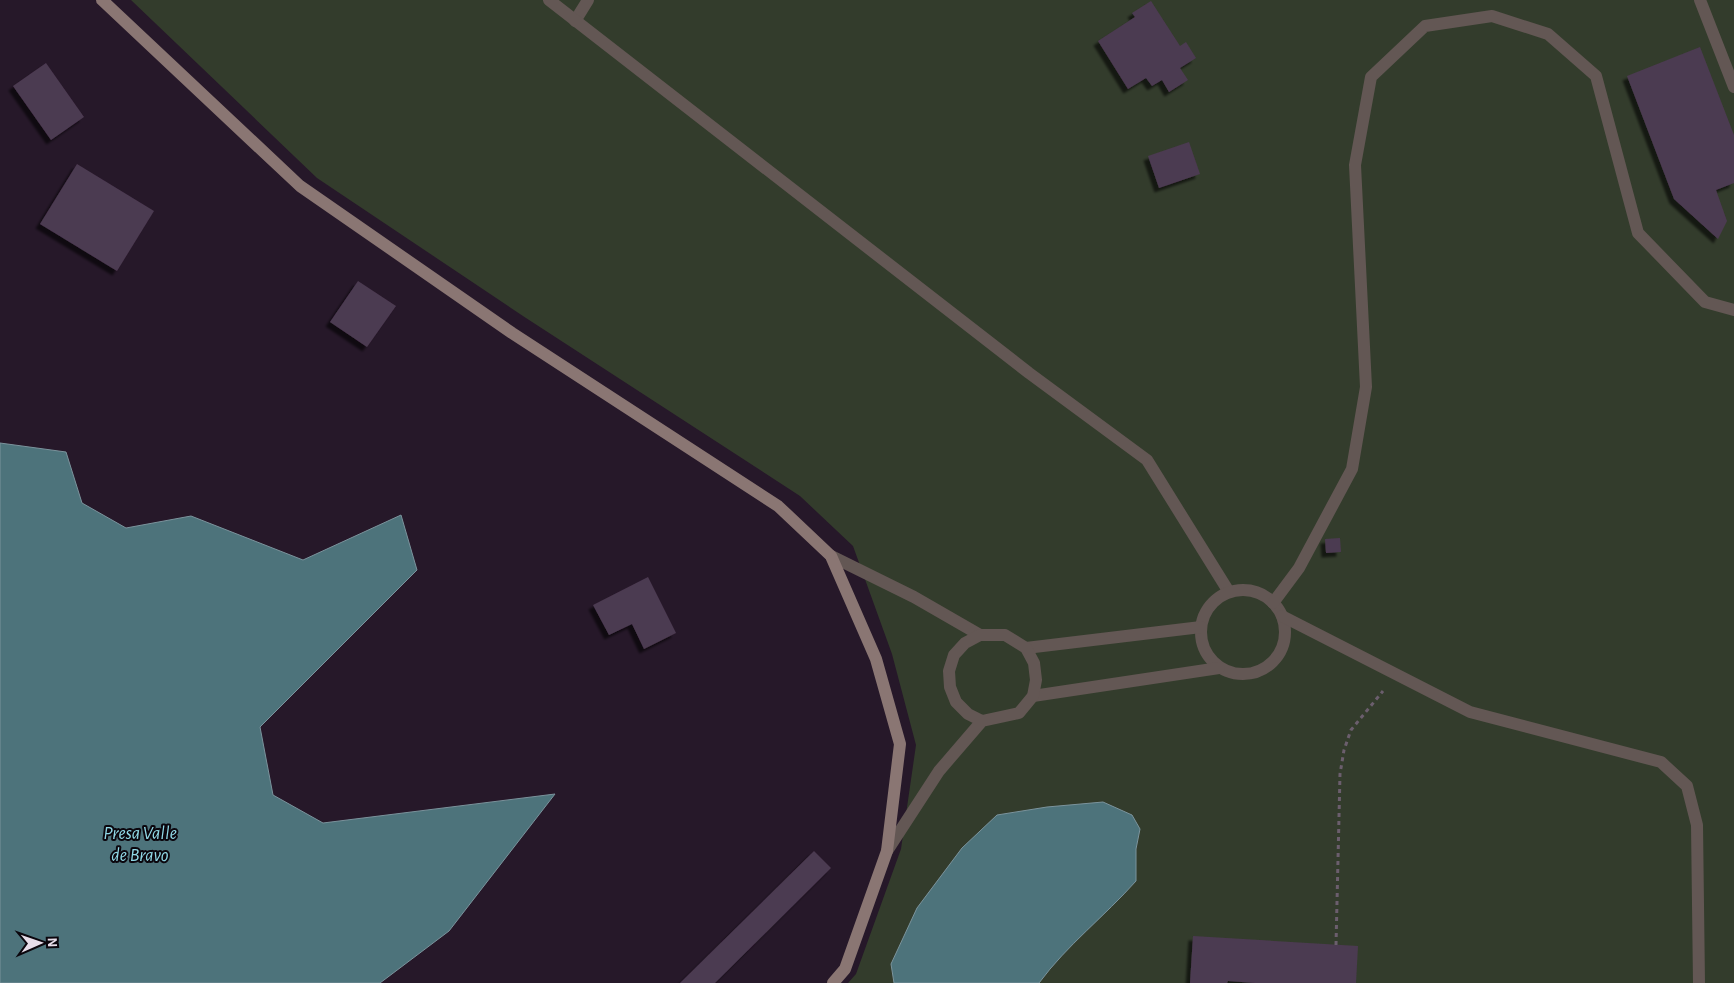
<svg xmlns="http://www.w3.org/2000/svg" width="1734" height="983" viewBox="0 0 1734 983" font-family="'Alegreya Sans',sans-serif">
  <defs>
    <filter id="shadow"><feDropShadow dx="-4.5" dy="4.5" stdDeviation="1" flood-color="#0009"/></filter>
  </defs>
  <rect width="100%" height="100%" fill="#261829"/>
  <!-- green -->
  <path fill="#333c2c" d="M131,0H1734V983H848L856,974L901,849L916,745L892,654L853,546L800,496L526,318L317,178Z"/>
  <!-- water -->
  <g fill="#4d737b" stroke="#7b939c">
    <path d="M0,443L66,452L82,503L126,528L191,516L303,560L401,515L417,570L260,727L273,795L323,823L555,794L449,931L380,983H0Z"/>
    <path d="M1103,802L1132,815L1140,829L1136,849V881C1105,916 1067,945 1039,983H894L891,964L917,908L962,848L997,815L1047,807Z"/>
  </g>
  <!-- building -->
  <g fill="#4c3a51" filter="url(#shadow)">
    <path d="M1151,1L1180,46L1186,42L1196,58L1180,68L1188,80L1169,92L1162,80L1152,86L1146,78L1128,89L1098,41L1135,17L1132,13Z"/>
    <path d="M1700,47L1734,135V183L1716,190L1727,221L1718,239L1674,199L1627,76Z"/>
    <path d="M46,63L84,117L51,140L13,86Z"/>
    <path d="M1189,142L1200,174L1159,188L1148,156Z"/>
    <path d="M77,164L154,211L117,271L40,224Z"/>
    <path d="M358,281L396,306L367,347L330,322Z"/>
    <path d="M1340,538L1341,552L1326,553L1325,539Z"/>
    <path d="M648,577L676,633L644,649L632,624L609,635L593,605Z"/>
    <path d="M814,851L831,868L715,983H680Z"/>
    <path d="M1193,936L1358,946L1356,983H1255L1228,981L1227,983H1190Z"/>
  </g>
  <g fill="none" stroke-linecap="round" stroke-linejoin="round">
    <!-- path -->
    <path stroke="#6b5e6d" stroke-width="3" stroke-dasharray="4 4" stroke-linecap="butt" d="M1336,945L1340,774L1344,750L1351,730L1383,691"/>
    <!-- lane -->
    <path stroke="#635754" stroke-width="12" d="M575,21L588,0"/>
    <!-- street -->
    <g stroke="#635754" stroke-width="12">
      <path d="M549,0L1029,373L1147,460L1229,592"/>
      <path d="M1700,0L1734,87"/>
      <path d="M831,556L914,597L980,635"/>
      <circle cx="1243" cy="632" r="42"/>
      <path d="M1273,603L1299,568L1352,469L1366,387L1355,165L1371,77L1425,26L1492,16L1548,34L1596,76L1638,233L1705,302L1734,310"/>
      <path d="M1282,616L1470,712L1661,762L1687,786L1697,825L1699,983"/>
      <path d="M1026,648L1201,627"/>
      <path d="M1033,696L1219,668"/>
      <path d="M887,851L939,771L982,721L1019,713L1033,696L1036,680L1034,663L1026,648L1005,635H980L965,643L954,655L949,671L950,687L956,702L968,714L982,721"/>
    </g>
    <!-- secondary -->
    <path stroke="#8a7673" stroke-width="12" d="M102,0L300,186L512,333L778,506L831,556L876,659L900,744L887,851L845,969L833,983"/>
  </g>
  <g text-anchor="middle" stroke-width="4" stroke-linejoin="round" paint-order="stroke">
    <!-- water labels -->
    <g font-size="19" font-style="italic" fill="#90d8e6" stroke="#0b060d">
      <text x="140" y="839">Presa Valle<tspan x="140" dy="22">de Bravo</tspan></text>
    </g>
  </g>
  <!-- north arrow -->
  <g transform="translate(40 943) rotate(88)" stroke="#0b060d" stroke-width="4" paint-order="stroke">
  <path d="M0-4L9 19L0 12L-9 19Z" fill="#e7dde9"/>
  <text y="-8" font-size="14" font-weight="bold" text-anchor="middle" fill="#e7dde9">N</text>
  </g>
</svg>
